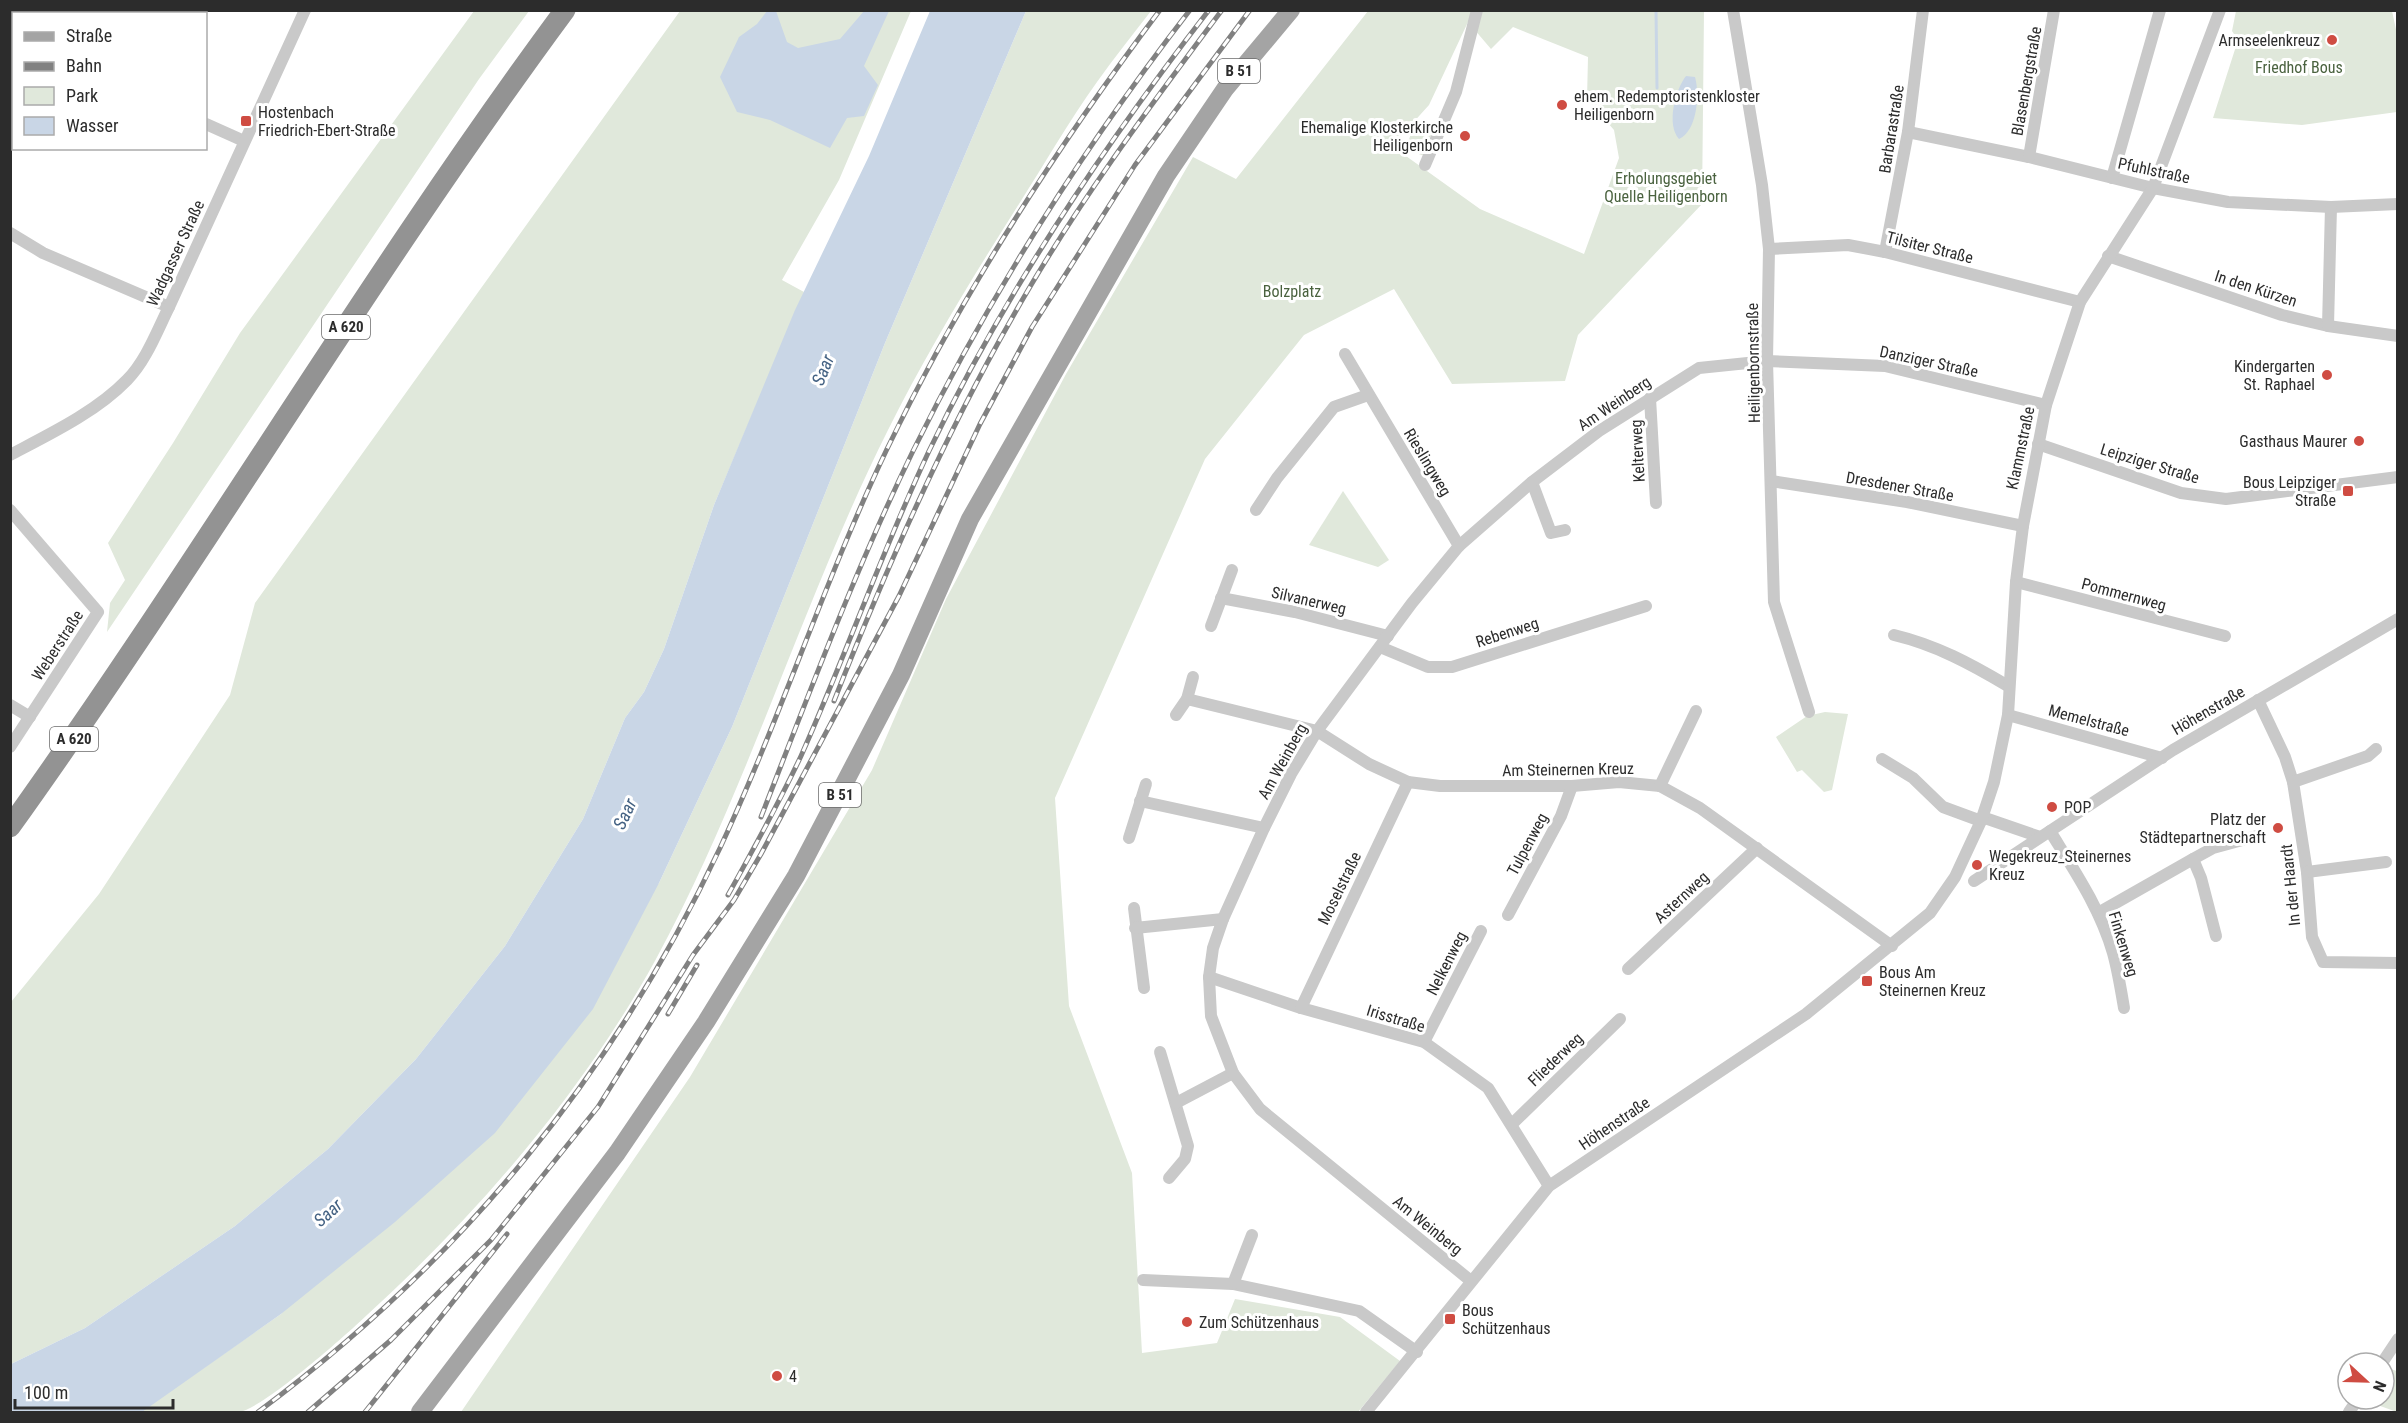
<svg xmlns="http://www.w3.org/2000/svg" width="2408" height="1423" viewBox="0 0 2408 1423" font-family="'Roboto Condensed',sans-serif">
  <rect width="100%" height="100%" fill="#fff"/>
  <!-- green -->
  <g fill="#e0e8db" fill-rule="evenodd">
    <path d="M474,11H529L479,79L107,632L110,603L125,580L108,543L173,443L240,333Z"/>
    <path d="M680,11H911L839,180L782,280L804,292L714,505L664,649L644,692L625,718L583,819L505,946L416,1059L328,1149L235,1226L85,1328L11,1364V1002L99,894L230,695L255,603Z"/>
    <path d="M1026,11H1151C1133,34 1114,58 1097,82C1069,121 1045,163 1019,204C972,278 927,352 888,430C802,602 748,789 656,959C583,1092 479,1213 367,1315C345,1336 264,1408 239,1412C213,1417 168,1412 140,1412L281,1314L659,883L732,727L885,343Z"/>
    <path d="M1368,11H1704L1702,204L1578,335L1565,381L1452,384L1394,289L1304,335L1205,459L1055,798L1069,1006L1132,1173L1142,1353L1217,1343L1235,1299L1340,1317L1400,1361L1358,1412H461L690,1077L872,770L946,599L1066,374L1193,157L1236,179ZM1468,22L1491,49L1513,27L1588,57L1587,99L1614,130L1619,158L1584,254L1480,209L1392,146L1429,105Z"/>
    <path d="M2236,11H2392L2397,34V112L2302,125L2213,118L2238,40L2232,31Z"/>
    <path d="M1413,126L1432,132L1425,156L1406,150Z"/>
    <path d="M1343,491L1389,560L1378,567L1309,545Z"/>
    <path d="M1825,712L1848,714L1832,790L1824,792L1802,770L1797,772L1776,737L1807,716Z"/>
    <path d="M2390,1369L2397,1371V1412L2369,1402L2371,1399H2384V1379Z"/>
  </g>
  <!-- water -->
  <g fill="#c9d6e6">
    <path d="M767,11H776L787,42L798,48L840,39L864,11H889L864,66L878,85L864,116L847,118L830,148L770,120L737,112L720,77L739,37L757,24Z"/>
    <path d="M930,11H1026L885,343L732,727L659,883L593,1009L495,1133L395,1222L281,1314L142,1412H11V1364L85,1328L235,1226L328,1149L416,1059L505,946L583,819L625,718L644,692L664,649L714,505L795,310L869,156Z"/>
    <path d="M1686,76L1695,77C1700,95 1697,131 1679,139C1666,125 1675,90 1686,76Z"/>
  </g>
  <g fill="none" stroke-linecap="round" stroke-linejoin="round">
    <!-- stream -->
    <path stroke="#c9d6e6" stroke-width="3" d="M1656,10L1657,88"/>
    <!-- minor -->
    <g stroke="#c9c9c9" stroke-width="12">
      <path d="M1733,10L1762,185L1769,249L1767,361L1774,602L1809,712"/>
      <path d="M75,14L80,10"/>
      <path d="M10,50L14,48"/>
      <path d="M206,124L244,141"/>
      <path d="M1908,132L2029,157L2153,188L2228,202L2331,207L2398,204"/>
      <path d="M2029,157L2054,10"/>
      <path d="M1425,165L1456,92L1477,10"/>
      <path d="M2112,178L2160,10"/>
      <path d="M10,233L43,253L169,307"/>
      <path d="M1769,249L1848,245L1885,252L2080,302"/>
      <path d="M1885,252L1908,132L1923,10"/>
      <path d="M2108,256L2282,315L2328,326L2398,336"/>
      <path d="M2328,326L2331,207"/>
      <path d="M1345,354L1459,546"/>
      <path d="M1650,398L1656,503"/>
      <path d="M2038,444L2181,493L2226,499L2398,477"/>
      <path d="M10,455C50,434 96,412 127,380C146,361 157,331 169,307L305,10"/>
      <path d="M1771,481L1907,502L2023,526"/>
      <path d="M1532,482L1551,533L1565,530"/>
      <path d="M10,510L98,612L10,747"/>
      <path d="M1256,510L1277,478L1334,407L1368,395"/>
      <path d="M2016,582L2225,636"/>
      <path d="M1221,598L1295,612L1388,636"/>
      <path d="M1211,626L1232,570"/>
      <path d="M1894,635C1936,645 1971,664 2008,686"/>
      <path d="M1380,647L1428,667H1452L1646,606"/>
      <path d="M1187,699L1317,731L1369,764L1408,782L1440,786H1572L1619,782L1660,786L1700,808L1892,946"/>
      <path d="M2258,700L2285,757L2293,782L2307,872L2312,937L2323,962L2398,963"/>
      <path d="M10,705L30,717"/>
      <path d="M1176,715L1187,699L1193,677"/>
      <path d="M2008,715L2162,758"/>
      <path d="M1882,759L1913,778L1943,807L1981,821"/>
      <path d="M2293,782L2368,756L2376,749"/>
      <path d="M1660,786L1696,711"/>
      <path d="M1140,801L1264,828"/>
      <path d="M1982,817L2040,837"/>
      <path d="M2050,831C2074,870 2100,908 2113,953C2118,971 2121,990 2124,1008"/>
      <path d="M1129,838L1146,784"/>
      <path d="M2193,859L2213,848L2257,836"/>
      <path d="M2307,872L2386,862"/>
      <path d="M1974,881L2173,750L2398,619"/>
      <path d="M1134,908L1144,988"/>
      <path d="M2098,913L2193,859L2201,878L2216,936"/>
      <path d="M1508,915L1561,816L1572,786"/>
      <path d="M1135,928L1223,919"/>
      <path d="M1628,969L1757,848"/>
      <path d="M1209,977L1301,1008L1424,1042L1488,1088L1549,1186"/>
      <path d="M1301,1008L1408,782"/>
      <path d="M1424,1042L1481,931"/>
      <path d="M1160,1052L1188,1146L1185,1159L1169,1178"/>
      <path d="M1176,1103L1233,1073"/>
      <path d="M1512,1124L1620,1019"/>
      <path d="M1143,1280L1233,1284L1359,1311L1417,1352"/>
      <path d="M1471,1281L1260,1109L1233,1073L1211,1016L1209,977L1213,948L1223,919L1264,828L1291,774L1317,731L1412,603L1459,546L1532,482L1599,431L1699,368L1767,361L1885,366L2046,405"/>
      <path d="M1233,1284L1252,1235"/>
      <path d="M2382,1363L2398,1339"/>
      <path d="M1366,1412L1549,1186L1806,1014L1930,913L1955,877L1981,821L1994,782L2008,715L2016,582L2023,526L2046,405L2080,302L2153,188L2220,10"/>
      <path d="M2349,1412L2358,1399"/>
    </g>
    <!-- primary -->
    <path stroke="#a4a4a4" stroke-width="18" d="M420,1412L617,1153L706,1022L796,876L901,675L970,519L1166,176L1225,89L1291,10"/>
    <!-- motorway -->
    <path stroke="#939393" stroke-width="21" d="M10,827C202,559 369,275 565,10"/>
    <!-- rail casing -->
    <g stroke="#818181" stroke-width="5">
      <g id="rail">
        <path d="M834,701C886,569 942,441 1012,318C1073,209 1147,110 1222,10"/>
        <path d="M761,817C809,694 855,570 913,451C990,295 1083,148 1190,10"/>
        <path d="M728,895C753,850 779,803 801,756C846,655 882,551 929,451C1004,294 1102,148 1209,10"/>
        <path d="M668,1014L697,965"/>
        <path d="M258,1412C461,1261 613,1076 720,848C781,717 825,579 887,449C962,293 1056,148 1160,10"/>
        <path d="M308,1412L391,1340L491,1240L598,1107L693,955L734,900L761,854L899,596L980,424L1032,327L1135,165L1250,10"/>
        <path d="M365,1412L507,1234"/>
      </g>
    </g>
    <!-- rail -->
    <use href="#rail" stroke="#fff" stroke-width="3" stroke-dasharray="9" stroke-linecap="butt"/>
  </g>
  <!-- markers -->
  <g fill="#cf4c42" stroke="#fff" stroke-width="2">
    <circle cx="2332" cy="40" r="6"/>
    <circle cx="1562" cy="105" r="6"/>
    <rect x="240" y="115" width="12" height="12" rx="3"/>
    <circle cx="1465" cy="136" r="6"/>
    <circle cx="2327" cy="375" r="6"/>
    <circle cx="2359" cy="441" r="6"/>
    <rect x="2342" y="485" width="12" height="12" rx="3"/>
    <circle cx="2052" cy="807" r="6"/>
    <circle cx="2278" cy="828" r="6"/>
    <circle cx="1977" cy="865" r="6"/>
    <rect x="1861" y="975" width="12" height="12" rx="3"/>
    <rect x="1444" y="1313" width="12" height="12" rx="3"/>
    <circle cx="1187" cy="1322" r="6"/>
    <circle cx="777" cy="1376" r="6"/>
  </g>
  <g text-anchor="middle" stroke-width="6" stroke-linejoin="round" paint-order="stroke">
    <!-- shield labels -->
    <g fill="#fff" stroke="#6b6b6b" stroke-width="1.5">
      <rect x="1218" y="59" width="42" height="24" rx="4.5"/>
      <rect x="322" y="315" width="48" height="24" rx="4.5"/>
      <rect x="50" y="727" width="48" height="24" rx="4.5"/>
      <rect x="819" y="783" width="42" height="24" rx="4.5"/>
    </g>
    <g font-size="15" font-weight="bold" fill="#2c2c2c">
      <text x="1239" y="76">B 51</text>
      <text x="346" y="332">A 620</text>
      <text x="74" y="744">A 620</text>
      <text x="840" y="800">B 51</text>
    </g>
    <!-- poi labels -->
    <g font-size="16" fill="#2c2c2c" stroke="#fff" text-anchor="start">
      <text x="2320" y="46" text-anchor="end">Armseelenkreuz</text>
      <text x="1574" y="102">ehem. Redemptoristenkloster<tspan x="1574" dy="18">Heiligenborn</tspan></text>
      <text x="258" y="118">Hostenbach<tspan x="258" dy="18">Friedrich-Ebert-Straße</tspan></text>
      <text x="1453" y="133" text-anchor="end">Ehemalige Klosterkirche<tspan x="1453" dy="18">Heiligenborn</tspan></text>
      <text x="2315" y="372" text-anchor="end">Kindergarten<tspan x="2315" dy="18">St. Raphael</tspan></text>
      <text x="2347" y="447" text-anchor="end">Gasthaus Maurer</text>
      <text x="2336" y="488" text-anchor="end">Bous Leipziger<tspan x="2336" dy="18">Straße</tspan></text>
      <text x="2064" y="813">POP</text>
      <text x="2266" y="825" text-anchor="end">Platz der<tspan x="2266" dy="18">Städtepartnerschaft</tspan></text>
      <text x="1989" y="862">Wegekreuz_Steinernes<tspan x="1989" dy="18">Kreuz</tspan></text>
      <text x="1879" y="978">Bous Am<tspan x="1879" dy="18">Steinernen Kreuz</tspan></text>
      <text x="1462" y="1316">Bous<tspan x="1462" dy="18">Schützenhaus</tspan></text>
      <text x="1199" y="1328">Zum Schützenhaus</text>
      <text x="789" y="1382">4</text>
    </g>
    <!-- park labels -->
    <g font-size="16" fill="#4a623f" stroke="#fff">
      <text x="2299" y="73">Friedhof Bous</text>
      <text x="1666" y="184">Erholungsgebiet<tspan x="1666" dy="18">Quelle Heiligenborn</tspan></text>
      <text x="1292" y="297">Bolzplatz</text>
    </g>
    <!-- street labels -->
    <g font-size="16" fill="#2c2c2c" stroke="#fff">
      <text transform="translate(2026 81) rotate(-80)" y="6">Blasenbergstraße</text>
      <text transform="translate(1891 129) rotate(-81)" y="6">Barbarastraße</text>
      <text transform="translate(2154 170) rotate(12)" y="6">Pfuhlstraße</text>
      <text transform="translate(1930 247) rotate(14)" y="6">Tilsiter Straße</text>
      <text transform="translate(175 253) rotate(-65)" y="6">Wadgasser Straße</text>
      <text transform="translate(2256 288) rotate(18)" y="6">In den Kürzen</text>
      <text transform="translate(1929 361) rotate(12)" y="6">Danziger Straße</text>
      <text transform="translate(1753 363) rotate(-91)" y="6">Heiligenbornstraße</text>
      <text transform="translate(1614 403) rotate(-34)" y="6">Am Weinberg</text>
      <text transform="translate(2020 448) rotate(-78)" y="6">Klammstraße</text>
      <text transform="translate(1637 451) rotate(-93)" y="6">Kelterweg</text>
      <text transform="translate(1428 462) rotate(59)" y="6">Rieslingweg</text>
      <text transform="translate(2150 463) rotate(17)" y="6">Leipziger Straße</text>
      <text transform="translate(1900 486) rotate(10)" y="6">Dresdener Straße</text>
      <text transform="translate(2124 594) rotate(15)" y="6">Pommernweg</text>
      <text transform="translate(1309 600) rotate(13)" y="6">Silvanerweg</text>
      <text transform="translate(1507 632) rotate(-18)" y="6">Rebenweg</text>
      <text transform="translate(57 645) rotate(-57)" y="6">Weberstraße</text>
      <text transform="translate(2208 710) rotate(-30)" y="6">Höhenstraße</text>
      <text transform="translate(2089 720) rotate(15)" y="6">Memelstraße</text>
      <text transform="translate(1282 761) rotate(-61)" y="6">Am Weinberg</text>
      <text transform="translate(1568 769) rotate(-1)" y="6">Am Steinernen Kreuz</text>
      <text transform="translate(1527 844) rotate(-62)" y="6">Tulpenweg</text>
      <text transform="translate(2290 885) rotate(-96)" y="6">In der Haardt</text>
      <text transform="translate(1339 888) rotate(-64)" y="6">Moselstraße</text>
      <text transform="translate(1681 897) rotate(-43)" y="6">Asternweg</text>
      <text transform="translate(2124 944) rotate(73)" y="6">Finkenweg</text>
      <text transform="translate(1446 963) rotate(-63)" y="6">Nelkenweg</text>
      <text transform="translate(1396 1018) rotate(17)" y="6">Irisstraße</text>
      <text transform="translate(1555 1059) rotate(-44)" y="6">Fliederweg</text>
      <text transform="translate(1614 1123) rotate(-34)" y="6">Höhenstraße</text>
      <text transform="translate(1428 1225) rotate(39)" y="6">Am Weinberg</text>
    </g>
    <!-- water labels -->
    <g font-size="18" font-style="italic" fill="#446283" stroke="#fff">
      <text transform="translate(823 370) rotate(-68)" y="6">Saar</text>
      <text transform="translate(625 814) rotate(-65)" y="6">Saar</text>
      <text transform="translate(328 1213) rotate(-42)" y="6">Saar</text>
    </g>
  </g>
  <!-- border -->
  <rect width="2408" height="1423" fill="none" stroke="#2c2c2c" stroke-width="24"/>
  <!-- legend -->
  <rect x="12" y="12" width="195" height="138" fill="#ffffff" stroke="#ababab" stroke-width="1.5"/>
  <rect x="24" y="32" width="30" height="9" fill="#a4a4a4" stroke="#ababab" stroke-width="1.5"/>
  <text x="66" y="42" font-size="18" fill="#2c2c2c">Straße</text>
  <rect x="24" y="62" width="30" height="9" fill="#818181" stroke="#ababab" stroke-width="1.5"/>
  <text x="66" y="72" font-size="18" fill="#2c2c2c">Bahn</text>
  <rect x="24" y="87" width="30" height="18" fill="#e0e8db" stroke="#ababab" stroke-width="1.5"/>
  <text x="66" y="102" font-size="18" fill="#2c2c2c">Park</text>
  <rect x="24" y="117" width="30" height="18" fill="#c9d6e6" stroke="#ababab" stroke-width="1.5"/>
  <text x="66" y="132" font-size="18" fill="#2c2c2c">Wasser</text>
  <!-- north arrow -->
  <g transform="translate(2366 1381) rotate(112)"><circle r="28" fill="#ffffff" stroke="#ababab" stroke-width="1.5"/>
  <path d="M0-4.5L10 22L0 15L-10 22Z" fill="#cf4c42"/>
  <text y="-9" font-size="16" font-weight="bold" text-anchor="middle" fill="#2c2c2c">N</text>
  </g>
  <!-- scale -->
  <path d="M15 1399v9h158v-9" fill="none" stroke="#2c2c2c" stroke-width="3"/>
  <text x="24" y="1399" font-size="18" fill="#2c2c2c" stroke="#ffffff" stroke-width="4.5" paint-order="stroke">100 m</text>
</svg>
